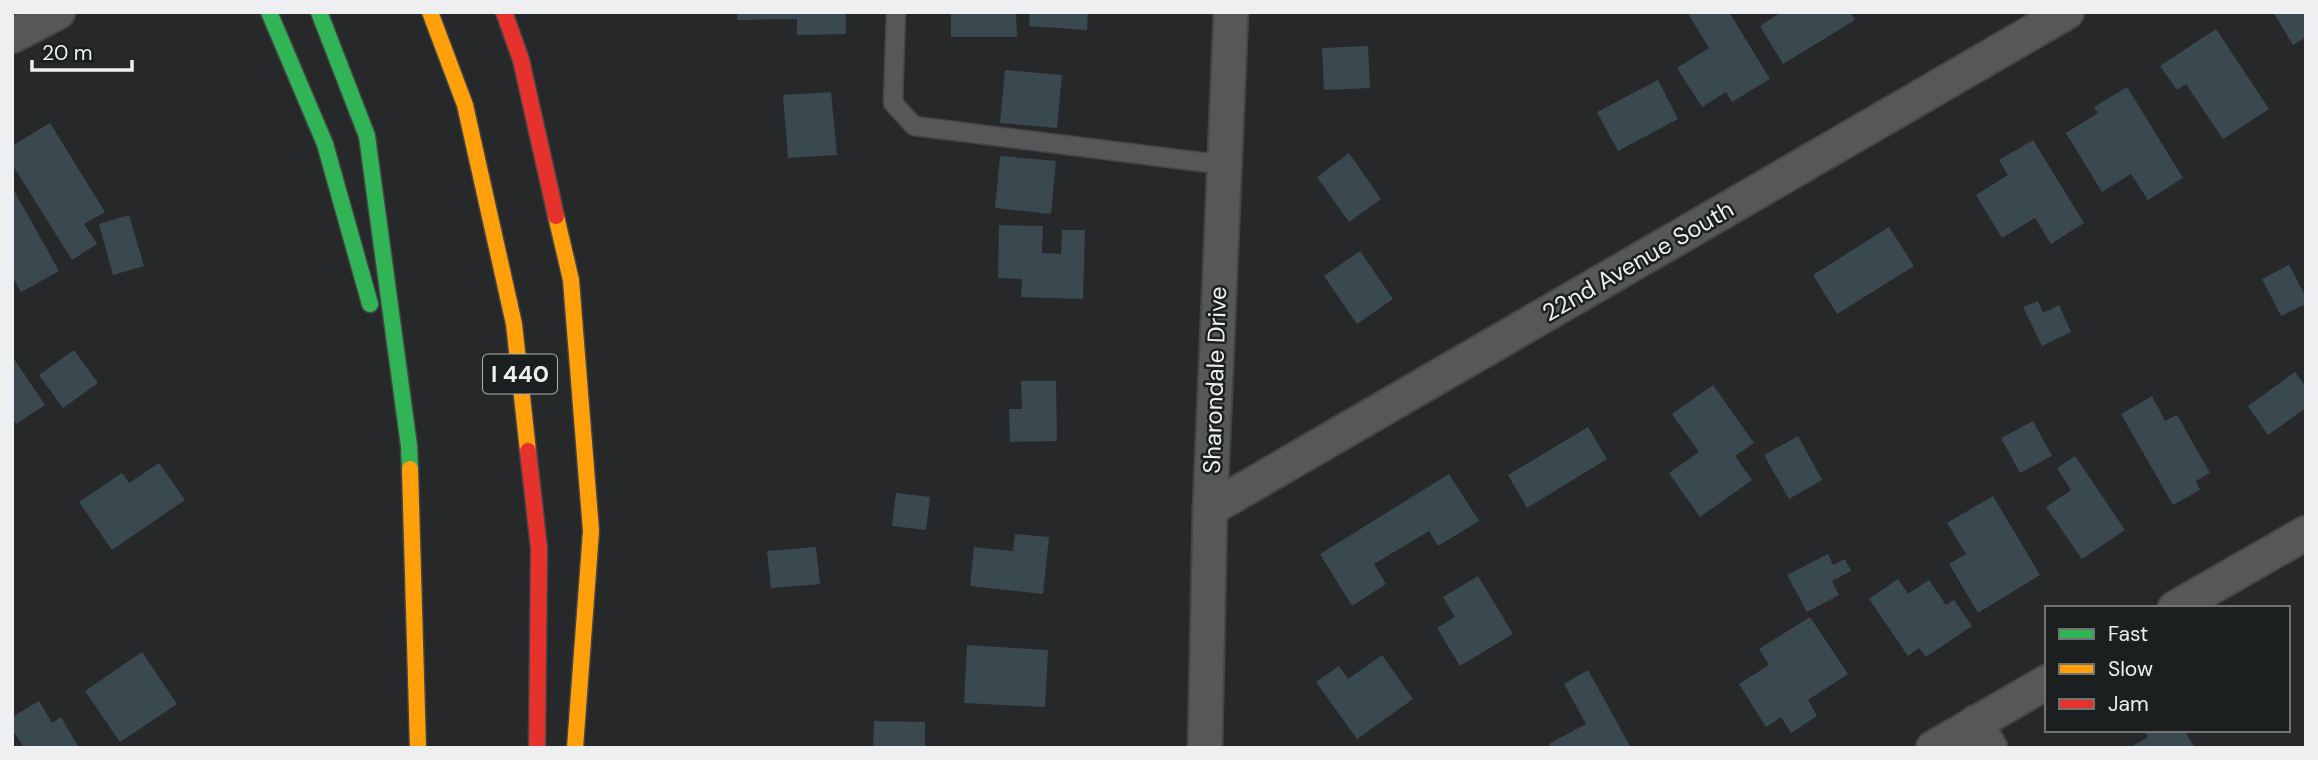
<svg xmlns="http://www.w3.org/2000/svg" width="2318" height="760" viewBox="0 0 2318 760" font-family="'DM Sans',sans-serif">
  <rect width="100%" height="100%" fill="#272829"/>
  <!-- building -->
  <g fill="#3a4850">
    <path d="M737,12H846V34L797,35V19L737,20Z"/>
    <path d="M951,12H1016L1017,37H951Z"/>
    <path d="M1030,12H1088L1087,30L1029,26Z"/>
    <path d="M1687,12H1729L1770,79L1732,102L1726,92L1702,107L1677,68L1709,48Z"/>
    <path d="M1781,12H1850L1855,20L1783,64L1760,26Z"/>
    <path d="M2273,12H2306V37L2293,45Z"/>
    <path d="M2216,29L2269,109L2223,139L2186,84L2177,90L2160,66Z"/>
    <path d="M1368,46L1370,88L1324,90L1322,48Z"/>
    <path d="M1005,70L1062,75L1057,128L1000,123Z"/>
    <path d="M1658,80L1678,119L1618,151L1597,112Z"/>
    <path d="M2127,87L2183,178L2148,200L2131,174L2102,192L2066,133L2098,113L2094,107Z"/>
    <path d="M831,92L837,155L788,158L783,95Z"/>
    <path d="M50,123L105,212L84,224L97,244L72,260L12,164V146Z"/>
    <path d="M2033,140L2084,223L2051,244L2035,218L2002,238L1976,195L2008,175L1999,160Z"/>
    <path d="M1349,153L1381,199L1349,222L1317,177Z"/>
    <path d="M1000,156L1056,161L1051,214L995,208Z"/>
    <path d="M12,187L59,271L21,292L12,276Z"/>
    <path d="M129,215L144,266L113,275L99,224Z"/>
    <path d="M999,225L1043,226L1042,253L1061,254L1062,230H1085L1083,299L1021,297L1022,279L998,278Z"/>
    <path d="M1889,227L1914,266L1837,314L1813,275Z"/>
    <path d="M1360,251L1393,299L1357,324L1324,276Z"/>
    <path d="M2289,265L2306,297V304L2281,316L2262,279Z"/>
    <path d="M2038,301L2043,313L2059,305L2071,332L2042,346L2023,307Z"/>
    <path d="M74,350L98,383L63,408L39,375Z"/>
    <path d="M12,356L45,405L16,424L12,418Z"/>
    <path d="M2295,372L2306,387V408L2268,435L2248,406Z"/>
    <path d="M1021,381H1056L1057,441L1010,442L1009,409H1022Z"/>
    <path d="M1713,385L1754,443L1735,456L1752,480L1700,517L1669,473L1699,452L1672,414Z"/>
    <path d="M2152,396L2165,421L2177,415L2210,473L2196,481L2200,490L2173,505L2121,414Z"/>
    <path d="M2033,421L2052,456L2020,473L2001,438Z"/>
    <path d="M1588,427L1607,459L1527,508L1508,475Z"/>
    <path d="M1798,436L1822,480L1789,499L1764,455Z"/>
    <path d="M2075,456L2125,530L2082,559L2046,507L2071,490L2057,468Z"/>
    <path d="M159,463L185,500L112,550L79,502L122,473L129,483Z"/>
    <path d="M1449,474L1479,521L1438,546L1429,531L1374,564L1386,584L1352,606L1320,554Z"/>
    <path d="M896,493L930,497L926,530L892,526Z"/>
    <path d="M1993,496L2040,575L1978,613L1949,564L1966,554L1947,523Z"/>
    <path d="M1015,534L1049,537L1043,594L970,586L974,547L1013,551Z"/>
    <path d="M816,547L820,584L771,588L767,551Z"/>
    <path d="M1828,554L1833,565L1845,559L1851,571L1832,581L1839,595L1807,612L1787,575Z"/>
    <path d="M1478,576L1513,634L1460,666L1437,628L1455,617L1443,597Z"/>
    <path d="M1898,579L1908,594L1929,580L1946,605L1954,600L1972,626L1926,657L1919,648L1908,656L1869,599Z"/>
    <path d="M1810,617L1848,674L1808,700L1817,716L1791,733L1781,717L1766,727L1739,684L1769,665L1759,649Z"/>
    <path d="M967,645L1048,650L1045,707L964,703Z"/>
    <path d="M142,652L177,704L120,742L85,691Z"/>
    <path d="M1382,655L1413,699L1357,739L1316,682L1339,666L1348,679Z"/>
    <path d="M1588,670L1631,748H1551L1549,744L1586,724L1564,684Z"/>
    <path d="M39,701L52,723L61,717L79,748H24L12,729V717Z"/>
    <path d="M874,721L925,722V748H873Z"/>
    <path d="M2143,730H2184L2195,748H2129L2148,737Z"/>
  </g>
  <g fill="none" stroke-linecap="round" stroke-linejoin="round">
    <!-- lane casing -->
    <g stroke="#444546" stroke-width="21">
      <path id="lane" d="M896,12L893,103L914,126L1225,165"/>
    </g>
    <!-- street casing -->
    <g stroke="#444546" stroke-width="37">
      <g id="street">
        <path d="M12,36L58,12"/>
        <path d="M1210,509L2067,12"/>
        <path d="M2175,608L2306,533"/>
        <path d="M1976,722L1990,748"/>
        <path d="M1205,748L1210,509L1231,12"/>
        <path d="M1933,748L2047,682"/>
      </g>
    </g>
    <!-- fast casing -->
    <g stroke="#444546" stroke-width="19">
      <g id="fast">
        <path d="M269,12L325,144L370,304"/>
        <path d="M319,12L367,136L409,446L410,469"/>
      </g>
    </g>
    <!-- slow casing -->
    <g stroke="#444546" stroke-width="19">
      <g id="slow">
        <path d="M430,12L465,105L514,324L528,451"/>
        <path d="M556,216L571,280L591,531L575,748"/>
        <path d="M410,469L418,748"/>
      </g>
    </g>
    <!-- jam casing -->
    <g stroke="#444546" stroke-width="19">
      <g id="jam">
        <path d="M504,12L521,60L556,216"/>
        <path d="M528,451L539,548L537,748"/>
      </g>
    </g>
    <!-- lane -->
    <use href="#lane" stroke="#565758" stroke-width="18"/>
    <!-- street -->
    <use href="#street" stroke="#565758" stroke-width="33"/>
    <!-- fast -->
    <use href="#fast" stroke="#30b455" stroke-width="16"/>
    <!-- slow -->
    <use href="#slow" stroke="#ff9f0a" stroke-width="16"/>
    <!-- jam -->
    <use href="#jam" stroke="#e5322d" stroke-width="16"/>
  </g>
  <g text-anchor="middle" stroke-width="5" stroke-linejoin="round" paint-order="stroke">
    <!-- shield labels -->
    <rect fill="#1c1f20" stroke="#afb1b2" stroke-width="2" x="483" y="354.5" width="74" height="39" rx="5"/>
    <g font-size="23" font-weight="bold" fill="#eeeff0">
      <text x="520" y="382">I 440</text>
    </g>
    <!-- street labels -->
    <g font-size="24" fill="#eeeff0" stroke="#1c1f20">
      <text transform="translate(1638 261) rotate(-30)" y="8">22nd Avenue South</text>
      <text transform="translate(1215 380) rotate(-88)" y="8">Sharondale Drive</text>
    </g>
  </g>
  <!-- border -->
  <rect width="2318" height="760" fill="none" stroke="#eeeff0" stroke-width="28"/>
  <!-- legend -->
  <rect x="2045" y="606" width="245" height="126" fill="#1c1f20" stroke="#707273" stroke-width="2"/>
  <rect x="2059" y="629" width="35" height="10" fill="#30b455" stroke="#707273" stroke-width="2"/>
  <text x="2108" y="641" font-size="21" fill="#eeeff0">Fast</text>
  <rect x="2059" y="664" width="35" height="10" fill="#ff9f0a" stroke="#707273" stroke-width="2"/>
  <text x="2108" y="676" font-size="21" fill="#eeeff0">Slow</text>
  <rect x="2059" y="699" width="35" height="10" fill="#e5322d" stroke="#707273" stroke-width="2"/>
  <text x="2108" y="711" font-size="21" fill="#eeeff0">Jam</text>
  <!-- scale -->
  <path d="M32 60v10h100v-10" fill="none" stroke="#eeeff0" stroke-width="3.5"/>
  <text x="42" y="60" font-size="21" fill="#eeeff0" stroke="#1c1f20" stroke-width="5" paint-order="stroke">20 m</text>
</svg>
